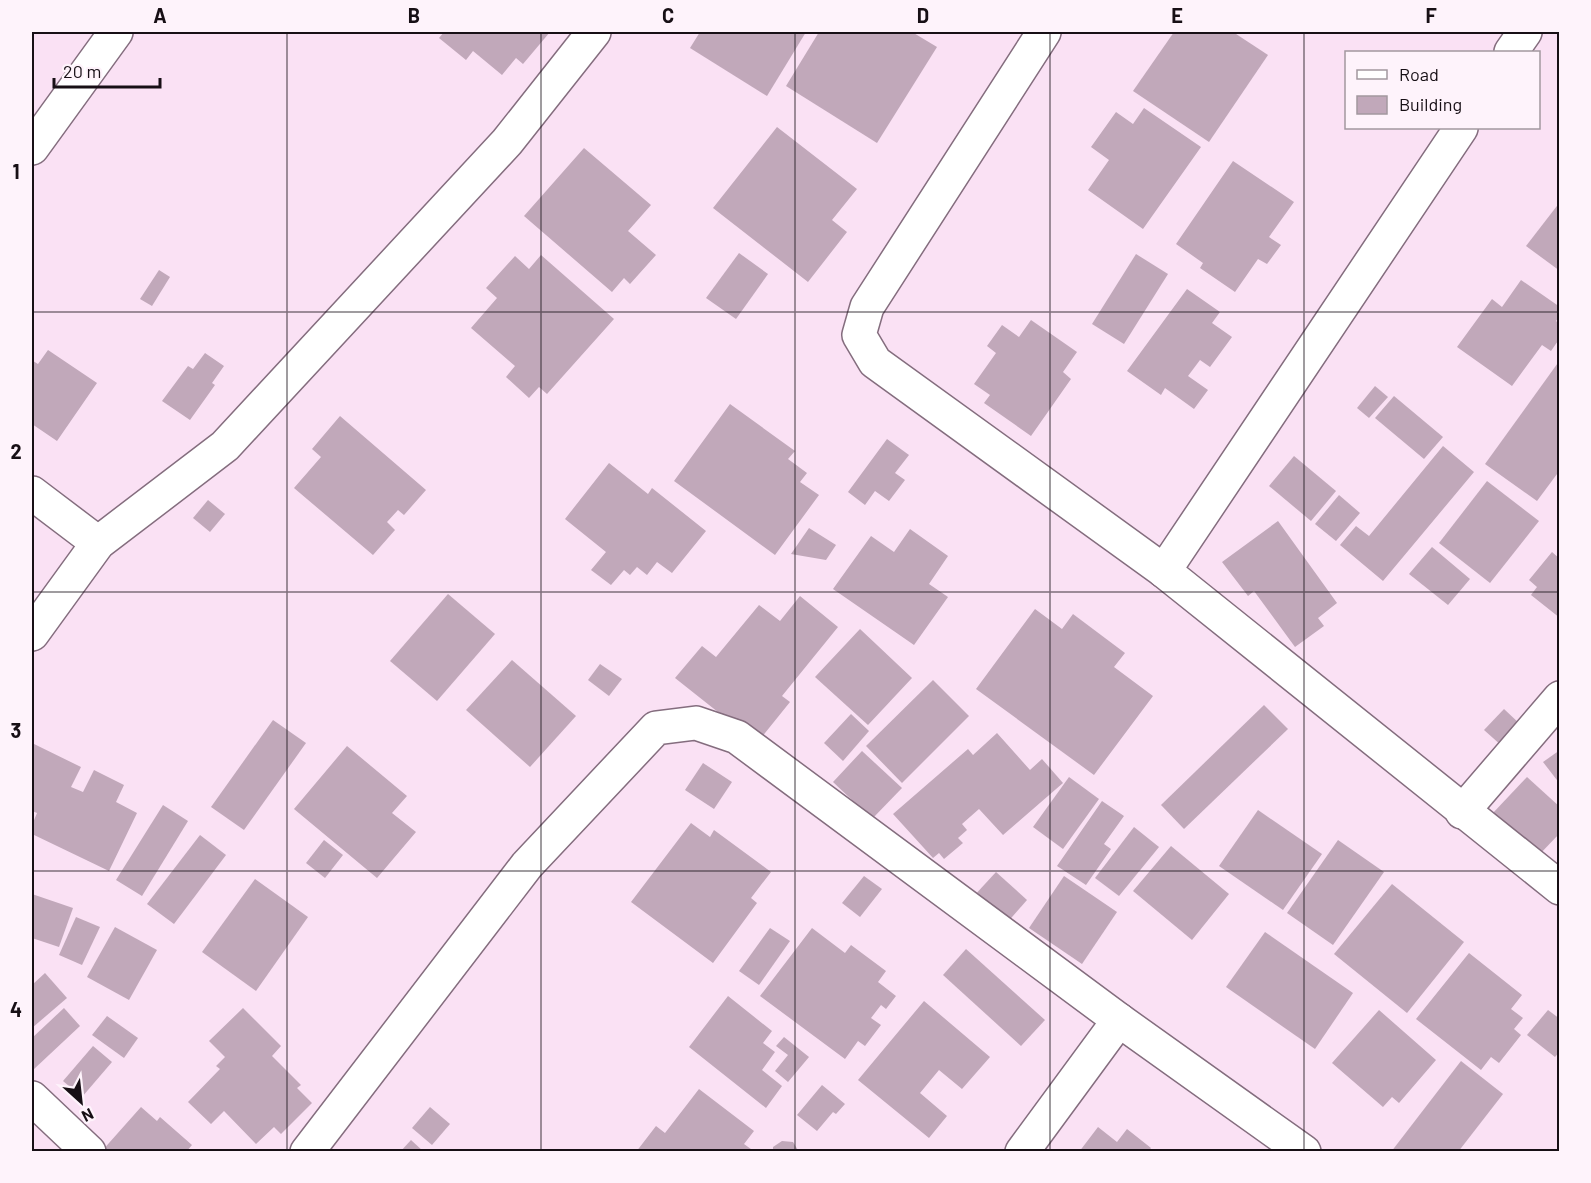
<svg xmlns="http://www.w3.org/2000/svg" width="1591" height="1183" viewBox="0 0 1591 1183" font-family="Barlow,sans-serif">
  <rect width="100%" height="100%" fill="#fae1f4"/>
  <!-- building -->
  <g fill="#c1a8ba">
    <path d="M444,32H550L523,64L516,58L502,75L473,51L466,60L439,38Z"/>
    <path d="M700,32H806L767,96L690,48Z"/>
    <path d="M819,32H912L937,47L877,143L786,86Z"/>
    <path d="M1174,32H1233L1268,55L1209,142L1133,91Z"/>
    <path d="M1144,108L1201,147L1143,229L1088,190L1109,160L1091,147L1116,112L1133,124Z"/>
    <path d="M777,127L857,189L832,220L847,232L808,282L713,208Z"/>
    <path d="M584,148L651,205L628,231L656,255L630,284L624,278L612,292L524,216Z"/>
    <path d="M1233,161L1294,202L1269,237L1281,245L1267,264L1258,259L1235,292L1200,268L1203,263L1176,244Z"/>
    <path d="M1560,202V271L1526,246Z"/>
    <path d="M739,253L768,274L736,319L706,298Z"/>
    <path d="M1136,254L1168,274L1124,344L1092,324Z"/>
    <path d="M541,255L614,319L547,394L539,387L529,398L506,377L515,366L471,328L497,298L486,288L515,256L529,269Z"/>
    <path d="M159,270L170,277L152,306L140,299Z"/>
    <path d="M1521,280L1560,307V316L1556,321L1560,324V338L1551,351L1542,345L1512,386L1457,347L1492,299L1502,307Z"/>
    <path d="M1187,289L1220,312L1212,323L1232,337L1210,367L1200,360L1188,376L1208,390L1194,409L1165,388L1161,395L1127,371Z"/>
    <path d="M1031,320L1077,352L1063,372L1071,379L1031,436L984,403L990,395L974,384L996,353L987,346L1002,325L1019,337Z"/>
    <path d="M48,350L97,383L57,441L32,424V364L33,361L38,364Z"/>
    <path d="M205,353L224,366L212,383L215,385L190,420L162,401L188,366L193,369Z"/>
    <path d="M1560,360V470L1537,501L1485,464Z"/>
    <path d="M1375,386L1388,397L1369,418L1357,408Z"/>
    <path d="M1394,396L1443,437L1424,459L1375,418Z"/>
    <path d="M730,404L795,451L788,459L807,473L800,482L819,495L775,555L674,481Z"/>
    <path d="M340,416L426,490L404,515L398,510L387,522L395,530L373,555L294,488L321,457L312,449Z"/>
    <path d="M887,439L909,455L895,473L905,480L889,501L875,491L865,505L848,492Z"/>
    <path d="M1443,446L1474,472L1383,581L1340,545L1356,526L1369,536Z"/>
    <path d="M1294,456L1336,491L1311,521L1269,486Z"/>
    <path d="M609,463L648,494L652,488L706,531L672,573L657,562L647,575L637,567L630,575L624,570L611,585L591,570L606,552L565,519Z"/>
    <path d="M1487,481L1539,521L1490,583L1439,543Z"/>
    <path d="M1339,495L1360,513L1336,541L1315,524Z"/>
    <path d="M208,500L225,514L210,532L193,518Z"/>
    <path d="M1278,521L1337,603L1318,618L1324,626L1295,647L1254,591L1248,596L1222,562Z"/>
    <path d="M809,528L836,545L826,560L791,554Z"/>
    <path d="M910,529L948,556L929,584L948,597L914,645L833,589L871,536L894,552Z"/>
    <path d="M1432,547L1470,579L1448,605L1409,574Z"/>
    <path d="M1552,552L1560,559V618L1531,595L1537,587L1529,580Z"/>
    <path d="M448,594L495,634L437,701L390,661Z"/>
    <path d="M800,596L838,627L782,696L790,702L757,743L675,678L702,646L716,657L759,605L780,621Z"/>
    <path d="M1035,609L1062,629L1073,614L1125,653L1114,667L1153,696L1094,775L976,689Z"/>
    <path d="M860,629L912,678L868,725L815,677Z"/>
    <path d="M512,660L576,716L530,767L466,710Z"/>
    <path d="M600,664L622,679L609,696L588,680Z"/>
    <path d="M933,680L969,716L902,783L866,746Z"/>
    <path d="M1264,705L1288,729L1184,829L1161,805Z"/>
    <path d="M1504,709L1521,725L1502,746L1484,730Z"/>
    <path d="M851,714L869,731L843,761L824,743Z"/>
    <path d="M273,720L306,743L244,830L211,807Z"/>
    <path d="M997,733L1030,770L1042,759L1063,783L1003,835L979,809L962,824L967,830L958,838L963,843L944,859L939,853L933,858L893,814L968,749L973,755Z"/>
    <path d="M32,743L81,767L71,787L83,792L94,770L124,785L116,802L137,813L109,871L32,834V825L37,813L32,811Z"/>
    <path d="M347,746L407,796L392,813L416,832L377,878L294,809Z"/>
    <path d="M1560,750V784L1543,762Z"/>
    <path d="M862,751L902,788L872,819L833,782Z"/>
    <path d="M703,763L732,782L714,809L685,790Z"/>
    <path d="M1069,777L1099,799L1063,849L1033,827Z"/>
    <path d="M1527,777L1560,807V833L1537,857L1492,814Z"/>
    <path d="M1102,801L1124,816L1104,844L1111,849L1086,885L1057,866Z"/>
    <path d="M163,805L188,821L142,896L116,880Z"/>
    <path d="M1258,810L1322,854L1283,910L1219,866Z"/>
    <path d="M691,823L710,837L714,830L771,872L751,898L757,903L713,963L631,902Z"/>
    <path d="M1134,827L1159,847L1119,896L1095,878Z"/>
    <path d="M200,835L226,855L174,924L147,904Z"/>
    <path d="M324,840L343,855L325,878L306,863Z"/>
    <path d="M1338,840L1384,872L1333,945L1287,913Z"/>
    <path d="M1171,846L1229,894L1192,940L1133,891Z"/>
    <path d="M996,872L1027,900L1005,925L973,897Z"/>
    <path d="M864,876L882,889L860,917L842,903Z"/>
    <path d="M1064,876L1117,912L1082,964L1029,928Z"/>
    <path d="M255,879L308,917L256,991L202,952Z"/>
    <path d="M1392,884L1464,942L1407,1013L1334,954Z"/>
    <path d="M32,894L73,908L59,947L32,938Z"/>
    <path d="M76,917L100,927L82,965L59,955Z"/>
    <path d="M115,927L157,950L129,1000L87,977Z"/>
    <path d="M770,928L790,941L759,985L739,971Z"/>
    <path d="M812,928L845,953L851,945L886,971L878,982L896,996L886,1009L881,1005L871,1018L881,1025L865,1046L858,1041L845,1059L760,996Z"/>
    <path d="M1265,932L1353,993L1315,1049L1226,987Z"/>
    <path d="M966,949L1045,1020L1021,1046L943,975Z"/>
    <path d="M1469,953L1522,995L1511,1009L1523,1018L1514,1029L1521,1035L1499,1063L1491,1057L1481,1070L1416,1019Z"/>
    <path d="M45,973L67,998L32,1028V985Z"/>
    <path d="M728,996L772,1031L763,1043L775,1052L762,1070L782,1086L766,1108L689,1047Z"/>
    <path d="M924,1001L990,1057L962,1089L939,1070L920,1093L947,1116L929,1138L858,1080Z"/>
    <path d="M64,1008L80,1026L33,1070L32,1038Z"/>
    <path d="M243,1008L281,1046L272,1056L301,1085L297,1088L312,1103L281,1134L274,1127L256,1144L224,1111L211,1124L188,1102L220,1069L216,1066L225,1057L209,1041Z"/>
    <path d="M1379,1010L1436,1060L1399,1103L1392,1097L1383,1107L1332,1063Z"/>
    <path d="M1548,1010L1560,1019V1051L1555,1057L1527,1035Z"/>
    <path d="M107,1016L138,1038L124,1058L92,1035Z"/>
    <path d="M784,1037L809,1057L788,1082L775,1071L788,1055L776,1046Z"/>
    <path d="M93,1046L112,1062L82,1097L63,1081Z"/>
    <path d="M1461,1061L1503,1094L1458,1152H1391Z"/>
    <path d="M822,1085L845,1104L836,1114L833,1112L817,1131L797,1115Z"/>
    <path d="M699,1089L754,1131L744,1144L755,1152H636L656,1126L665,1133Z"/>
    <path d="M141,1107L157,1121L160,1117L192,1145L186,1152H101Z"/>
    <path d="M430,1107L450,1124L432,1145L412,1128Z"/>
    <path d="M1098,1127L1117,1142L1127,1129L1151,1148L1148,1152H1079Z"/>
    <path d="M411,1140L424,1152H400Z"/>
    <path d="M782,1141L793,1142L799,1152H773V1147Z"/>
  </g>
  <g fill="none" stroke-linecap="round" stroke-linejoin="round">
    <!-- minor casing -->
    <g stroke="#846d7e" stroke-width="36">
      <g id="minor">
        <path d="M1044,32L867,307L859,335L875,362L1164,571L1560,888"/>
        <path d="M1511,52L1525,32"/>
        <path d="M32,148L116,32"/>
        <path d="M32,493L98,543"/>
        <path d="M1164,571L1461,128"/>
        <path d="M32,634L98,543L225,446L507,142L594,32"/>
        <path d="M1462,812L1560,698"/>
        <path d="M32,1098L89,1152"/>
        <path d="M307,1152L527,865L656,728L696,723L737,737L1119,1020L1304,1152"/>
        <path d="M1022,1152L1119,1020"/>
      </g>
    </g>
    <!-- minor -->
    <use href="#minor" stroke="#fff" stroke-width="33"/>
  </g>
  <!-- grid -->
  <path fill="none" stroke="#170f15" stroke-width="1.5" stroke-opacity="0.55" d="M287,32V1152M541,32V1152M795,32V1152M1050,32V1152M1304,32V1152M32,312H1560M32,592H1560M32,871H1560"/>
  <!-- border -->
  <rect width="1591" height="1183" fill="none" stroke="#fef3fb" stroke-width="66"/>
  <!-- legend -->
  <rect x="1345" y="51" width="195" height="78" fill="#fef3fb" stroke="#a2989f" stroke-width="1.5"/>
  <rect x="1357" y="70" width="30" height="9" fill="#ffffff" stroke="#a2989f" stroke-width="1.5"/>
  <text x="1399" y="81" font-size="18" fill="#170f15">Road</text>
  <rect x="1357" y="96" width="30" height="18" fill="#c1a8ba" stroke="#a2989f" stroke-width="1.5"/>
  <text x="1399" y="111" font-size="18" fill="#170f15">Building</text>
  <!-- north arrow -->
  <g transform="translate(81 1102) rotate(153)" stroke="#fef3fb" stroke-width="4.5" paint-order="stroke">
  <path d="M0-4.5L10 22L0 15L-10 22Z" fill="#170f15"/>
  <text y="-9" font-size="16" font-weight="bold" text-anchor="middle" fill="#170f15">N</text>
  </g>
  <!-- scale -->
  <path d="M54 78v9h106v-9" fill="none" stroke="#170f15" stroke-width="3"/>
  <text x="63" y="78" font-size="18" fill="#170f15" stroke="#fef3fb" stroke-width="4.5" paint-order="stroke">20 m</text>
  <rect x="33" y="33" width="1525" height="1117" fill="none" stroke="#170f15" stroke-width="2"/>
  <g font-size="20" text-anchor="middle" font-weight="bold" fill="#170f15">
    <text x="160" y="23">A</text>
    <text x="414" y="23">B</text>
    <text x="668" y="23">C</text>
    <text x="923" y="23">D</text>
    <text x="1177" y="23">E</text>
    <text x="1431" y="23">F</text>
    <text x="16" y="179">1</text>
    <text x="16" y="459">2</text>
    <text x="16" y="738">3</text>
    <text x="16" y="1017">4</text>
  </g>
</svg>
